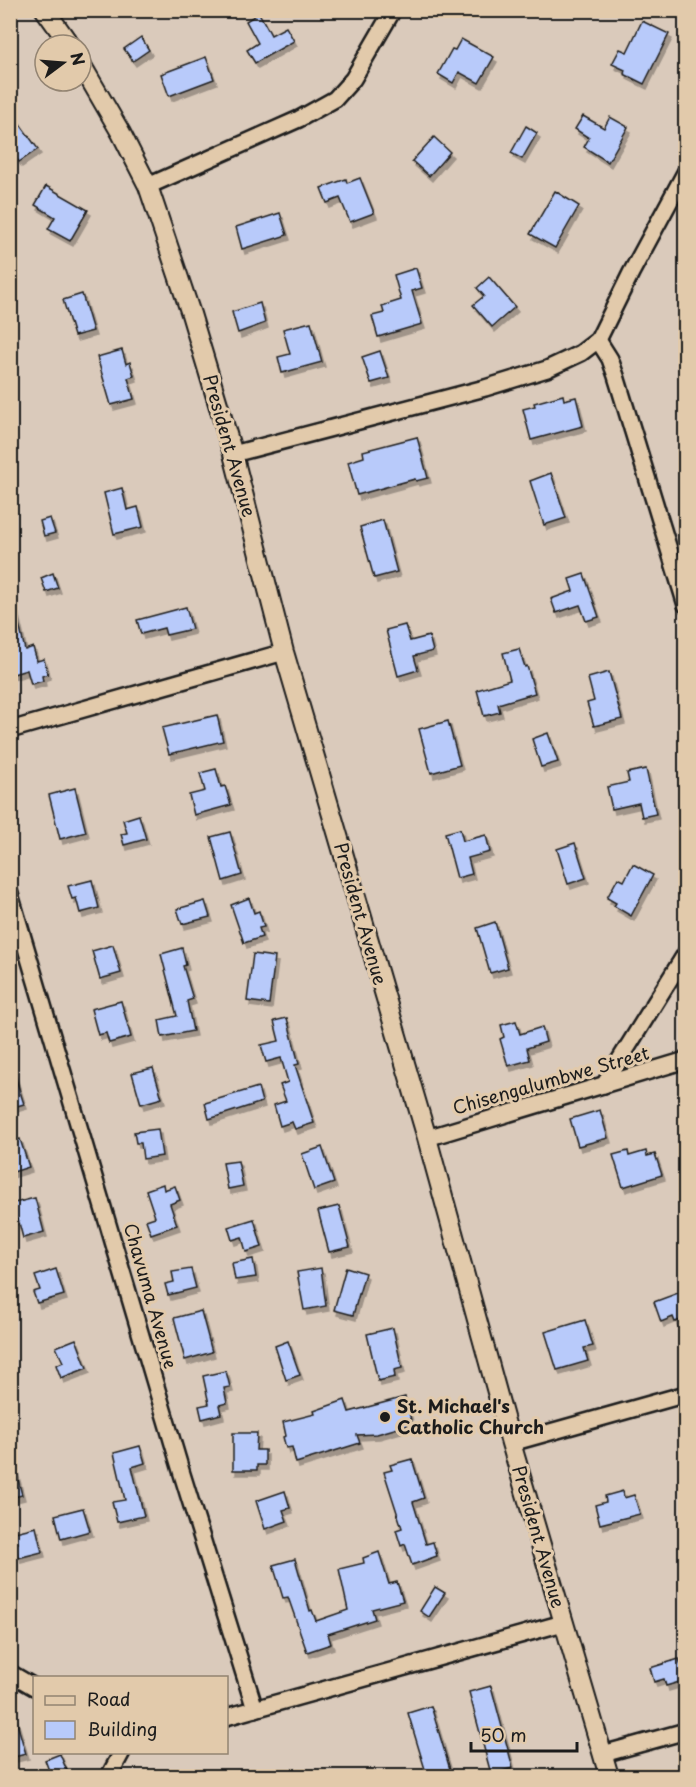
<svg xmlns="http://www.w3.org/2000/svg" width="696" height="1787" viewBox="0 0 696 1787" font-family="'Playpen Sans',sans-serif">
  <defs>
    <filter id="shadow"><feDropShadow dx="3" dy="5" stdDeviation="0" flood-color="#0004"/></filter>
  </defs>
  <rect width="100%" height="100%" fill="#dacabb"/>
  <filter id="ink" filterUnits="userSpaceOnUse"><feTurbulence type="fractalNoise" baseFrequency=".0167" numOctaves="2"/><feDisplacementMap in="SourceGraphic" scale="12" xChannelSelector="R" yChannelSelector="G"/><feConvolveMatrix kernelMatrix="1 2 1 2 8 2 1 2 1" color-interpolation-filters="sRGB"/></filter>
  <g filter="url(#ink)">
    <!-- building -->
    <g fill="#b8cafa" stroke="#1c1c1c" stroke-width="1.5" filter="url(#shadow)">
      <path d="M259,13L271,35L286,27L294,41L255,63L247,50L258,43L246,21Z"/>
      <path d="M642,21L669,34L644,84L624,74L625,70L612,64L620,49L627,52Z"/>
      <path d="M141,37L149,50L133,61L124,49Z"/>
      <path d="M461,39L494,57L479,83L459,72L453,83L438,74L452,49L455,50Z"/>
      <path d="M206,57L214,79L169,96L161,74Z"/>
      <path d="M10,110L38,149L19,162L10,150Z"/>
      <path d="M583,116L604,128L610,117L628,127L608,162L584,147L589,138L575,129Z"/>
      <path d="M526,126L537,133L522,159L511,153Z"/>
      <path d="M434,137L450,152L429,176L412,161Z"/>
      <path d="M360,178L374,213L350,222L340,198L327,203L321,188L346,179L347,183Z"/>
      <path d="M46,186L88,210L70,241L48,229L55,217L35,205Z"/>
      <path d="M555,191L579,206L555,248L530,234Z"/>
      <path d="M280,213L287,235L242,249L236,227Z"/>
      <path d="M416,268L422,288L412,291L422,324L378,337L372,316L384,313L382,306L401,300L394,275Z"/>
      <path d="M489,277L515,307L492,327L473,305L484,296L477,288Z"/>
      <path d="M82,294L93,331L74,336L63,300Z"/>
      <path d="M260,303L265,323L238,333L232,312Z"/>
      <path d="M311,322L322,362L282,373L278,357L290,354L283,329Z"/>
      <path d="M122,350L126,364L130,362L134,376L128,378L134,399L111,405L97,357Z"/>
      <path d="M380,351L389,378L371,383L362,357Z"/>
      <path d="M563,395L564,400L576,397L583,426L531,440L523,409L535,406L534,403Z"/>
      <path d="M417,437L428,478L416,481L415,479L357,495L348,462L364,457L363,451Z"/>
      <path d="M551,473L566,518L544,525L530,481Z"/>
      <path d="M122,488L127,510L138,507L143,527L114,534L104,493Z"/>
      <path d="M50,518L55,533L44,536L40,521Z"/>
      <path d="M383,520L397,572L374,578L360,527Z"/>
      <path d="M53,573L58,588L46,592L41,578Z"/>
      <path d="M584,574L599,617L586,621L580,605L556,613L551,599L573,591L569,579Z"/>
      <path d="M15,607L25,650L33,647L37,661L44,659L48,674L42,676L43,681L31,684L27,670L10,675V608Z"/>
      <path d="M186,607L192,629L166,635L164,628L141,634L137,620Z"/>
      <path d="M405,625L410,641L429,636L433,651L414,656L418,670L398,676L386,630Z"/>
      <path d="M519,649L525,667L527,666L535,693L498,704L500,712L484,716L477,690L510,680L503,653Z"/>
      <path d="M609,672L622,719L594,726L587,703L594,701L588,678Z"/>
      <path d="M217,715L223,741L169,754L162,728Z"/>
      <path d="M448,721L460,765L431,773L419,729Z"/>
      <path d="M548,733L558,762L541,767L532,739Z"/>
      <path d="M216,769L221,787L225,786L231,805L194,815L189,795L205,791L200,773Z"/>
      <path d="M646,769L656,814L642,817L639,803L612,809L607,787L629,782L627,773Z"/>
      <path d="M75,788L86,832L60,839L49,795Z"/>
      <path d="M139,815L146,839L124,845L121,834L127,833L123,820Z"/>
      <path d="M460,829L463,841L486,835L490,852L468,858L472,874L457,878L445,833Z"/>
      <path d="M230,832L242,875L223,881L211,837Z"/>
      <path d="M575,843L586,878L568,884L557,849Z"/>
      <path d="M633,864L653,875L631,916L614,906L616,903L607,898L618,878L624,881Z"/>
      <path d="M92,880L99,908L80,913L76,898L72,899L68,886Z"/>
      <path d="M249,898L254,913L259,911L264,927L259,928L262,937L244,943L231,905Z"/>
      <path d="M205,901L210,917L182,924L177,909Z"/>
      <path d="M495,922L508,968L490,973L477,928Z"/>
      <path d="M113,945L121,973L100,979L92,951Z"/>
      <path d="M182,948L186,965L183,966L193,999L187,1001L193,1031L162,1037L159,1020L177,1016L161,954Z"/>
      <path d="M253,954L275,957L269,1004L247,1001Z"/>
      <path d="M121,1001L131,1037L109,1043L106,1033L98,1035L91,1009Z"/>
      <path d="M287,1018L299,1064L295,1065L314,1123L295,1129L292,1122L280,1126L274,1105L286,1101L280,1085L288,1082L281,1058L266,1062L261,1045L279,1041L274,1021Z"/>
      <path d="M516,1021L520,1034L542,1027L546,1042L527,1048L530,1060L508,1066L500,1039L504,1037L501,1025Z"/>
      <path d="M153,1068L162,1098L141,1104L132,1073Z"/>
      <path d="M10,1070H13L24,1104L10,1108Z"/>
      <path d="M258,1087L262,1102L209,1119L205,1103Z"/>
      <path d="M600,1110L608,1138L578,1146L570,1119Z"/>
      <path d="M158,1129L162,1156L143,1159L141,1143H136L134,1132Z"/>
      <path d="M20,1139L29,1167L10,1173V1142Z"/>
      <path d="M322,1147L334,1183L314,1190L302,1154Z"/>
      <path d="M628,1151L629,1156L646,1151L647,1156L655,1154L662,1175L623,1187L613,1155Z"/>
      <path d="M238,1161L243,1186L228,1189L223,1163Z"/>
      <path d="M163,1184L164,1190L175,1186L180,1200L170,1204L177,1225L151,1234L146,1220L155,1217L146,1190Z"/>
      <path d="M35,1198L44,1232L23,1238L18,1219L14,1220L10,1204Z"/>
      <path d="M339,1206L350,1247L329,1252L318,1211Z"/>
      <path d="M254,1219L262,1247L246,1252L242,1237L232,1240L228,1227Z"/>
      <path d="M253,1259L256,1277L235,1280L232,1263Z"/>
      <path d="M346,1267L365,1273L353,1315L334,1310Z"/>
      <path d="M321,1268L326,1306L304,1310L297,1272Z"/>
      <path d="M56,1269L64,1295L37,1303L33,1292L40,1290L35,1276Z"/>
      <path d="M191,1269L196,1288L168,1295L165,1284L174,1282L172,1272Z"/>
      <path d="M686,1290V1318L675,1322L673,1317L661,1322L654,1302Z"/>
      <path d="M201,1311L212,1352L185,1360L174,1318Z"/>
      <path d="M585,1320L593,1346L584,1348L588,1361L557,1370L545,1332Z"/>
      <path d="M393,1328L402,1368L394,1370L395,1377L378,1381L367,1334Z"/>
      <path d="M76,1339L87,1368L61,1378L56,1365L63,1362L56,1347Z"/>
      <path d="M288,1341L300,1375L286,1380L275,1346Z"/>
      <path d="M226,1371L230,1387L224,1388L227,1403L219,1405L221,1414L202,1419L199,1406L209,1404L203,1376Z"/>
      <path d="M405,1397L412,1424L377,1434L357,1435L360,1443L296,1463L292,1447L286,1448L283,1437L286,1436L283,1422L315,1414L314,1411L345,1400L349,1412Z"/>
      <path d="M233,1433H257L256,1450H265V1465H257V1470H233Z"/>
      <path d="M140,1446L145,1463L132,1467L144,1516L117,1522L112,1502L125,1500L114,1453Z"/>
      <path d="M412,1459L424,1498L413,1502L426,1544L433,1542L437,1556L412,1565L405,1544L401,1546L396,1530L402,1528L384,1472L392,1470L390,1465Z"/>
      <path d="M14,1464L22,1495L10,1498V1465Z"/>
      <path d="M285,1491L290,1508L283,1510L287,1521L265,1529L256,1501Z"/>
      <path d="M623,1491L624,1498L634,1495L640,1514L600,1524L595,1505L606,1502L605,1496Z"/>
      <path d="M83,1508L90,1531L61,1539L55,1515Z"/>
      <path d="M36,1527L42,1552L18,1558L15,1544L18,1543L15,1532Z"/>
      <path d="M379,1552L389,1584L397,1582L403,1601L372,1609L375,1619L328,1634L331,1644L307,1652L288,1597L283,1598L273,1565L295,1559L310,1611L312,1610L316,1621L348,1610L339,1569L364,1563L363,1558Z"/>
      <path d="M435,1587L445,1593L429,1617L420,1611Z"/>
      <path d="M679,1659L686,1680L666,1686L664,1679L654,1682L650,1668Z"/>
      <path d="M491,1686L513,1768L491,1774L469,1692Z"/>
      <path d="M431,1706L452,1776H427L408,1713Z"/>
      <path d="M10,1713H14L26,1754L10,1758Z"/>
      <path d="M60,1754L69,1776H51L45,1760Z"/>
    </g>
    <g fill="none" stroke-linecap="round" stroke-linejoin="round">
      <!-- minor casing -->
      <g stroke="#1c1c1c" stroke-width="20">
        <g id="minor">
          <path d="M148,186L299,119L335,99L353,79L393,10"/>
          <path d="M598,340L610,359L616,376L686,605"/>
          <path d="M233,454L485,388L547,369L581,353L598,340L631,273L686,171"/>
          <path d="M10,730L284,652"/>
          <path d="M10,894L182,1474L255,1709"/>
          <path d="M604,1085L686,953"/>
          <path d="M427,1138L686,1060"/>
          <path d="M511,1443L686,1394"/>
          <path d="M10,1673L34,1687"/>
          <path d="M226,1717L563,1623"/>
          <path d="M603,1754L686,1731"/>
          <path d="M109,1776L122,1752"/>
        </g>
      </g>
      <!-- tertiary casing -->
      <g stroke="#1c1c1c" stroke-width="22">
        <g id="tertiary">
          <path d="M45,10L70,45"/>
          <path d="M81,64L121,133L148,186L191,314L233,454L284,652L427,1138L511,1443L609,1776"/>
        </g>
      </g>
      <!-- minor -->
      <use href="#minor" stroke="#e2caab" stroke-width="15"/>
      <!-- tertiary -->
      <use href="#tertiary" stroke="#e2caab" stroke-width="18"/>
    </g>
  </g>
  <!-- markers -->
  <circle fill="#1c1c1c" stroke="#e2caab" stroke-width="2" cx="385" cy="1417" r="6"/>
  <g text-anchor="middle" stroke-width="6" stroke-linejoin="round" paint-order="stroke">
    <!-- street labels -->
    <g font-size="18" fill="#1c1c1c" stroke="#e2caab">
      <text transform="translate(229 446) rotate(74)" y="6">President Avenue</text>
      <text transform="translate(360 914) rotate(74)" y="6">President Avenue</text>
      <text transform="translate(551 1081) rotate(-16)" y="6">Chisengalumbwe Street</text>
      <text transform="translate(150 1296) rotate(74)" y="6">Chavuma Avenue</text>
      <text transform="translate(538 1537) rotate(74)" y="6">President Avenue</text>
    </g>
    <!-- poi labels -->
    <g font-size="18" font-weight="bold" fill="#1c1c1c" stroke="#e2caab" text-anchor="start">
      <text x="397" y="1413">St. Michael's<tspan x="397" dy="21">Catholic Church</tspan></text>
    </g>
  </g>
  <!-- margin -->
  <rect width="696" height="1787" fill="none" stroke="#e2caab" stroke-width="36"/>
  <rect x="18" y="18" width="660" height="1751" fill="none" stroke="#1c1c1c" stroke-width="2" filter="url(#ink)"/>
  <!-- legend -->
  <rect x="33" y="1676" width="195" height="78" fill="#e2caab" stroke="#938472" stroke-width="1.5"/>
  <rect x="45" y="1696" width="30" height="9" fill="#e2caab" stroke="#938472" stroke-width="1.5"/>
  <text x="87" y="1706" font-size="18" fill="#1c1c1c">Road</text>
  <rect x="45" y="1721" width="30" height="18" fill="#b8cafa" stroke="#938472" stroke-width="1.5"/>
  <text x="87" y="1736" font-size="18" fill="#1c1c1c">Building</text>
  <!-- north arrow -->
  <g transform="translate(63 63) rotate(74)"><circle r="28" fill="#e2caab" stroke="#938472" stroke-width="1.5"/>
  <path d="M0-4.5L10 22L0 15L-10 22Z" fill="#1c1c1c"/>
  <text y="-9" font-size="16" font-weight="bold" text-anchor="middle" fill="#1c1c1c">N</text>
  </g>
  <!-- scale -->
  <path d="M471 1742v9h106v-9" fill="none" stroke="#1c1c1c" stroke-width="3"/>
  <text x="480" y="1742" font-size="18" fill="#1c1c1c" stroke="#e2caab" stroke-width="4.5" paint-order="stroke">50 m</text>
</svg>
